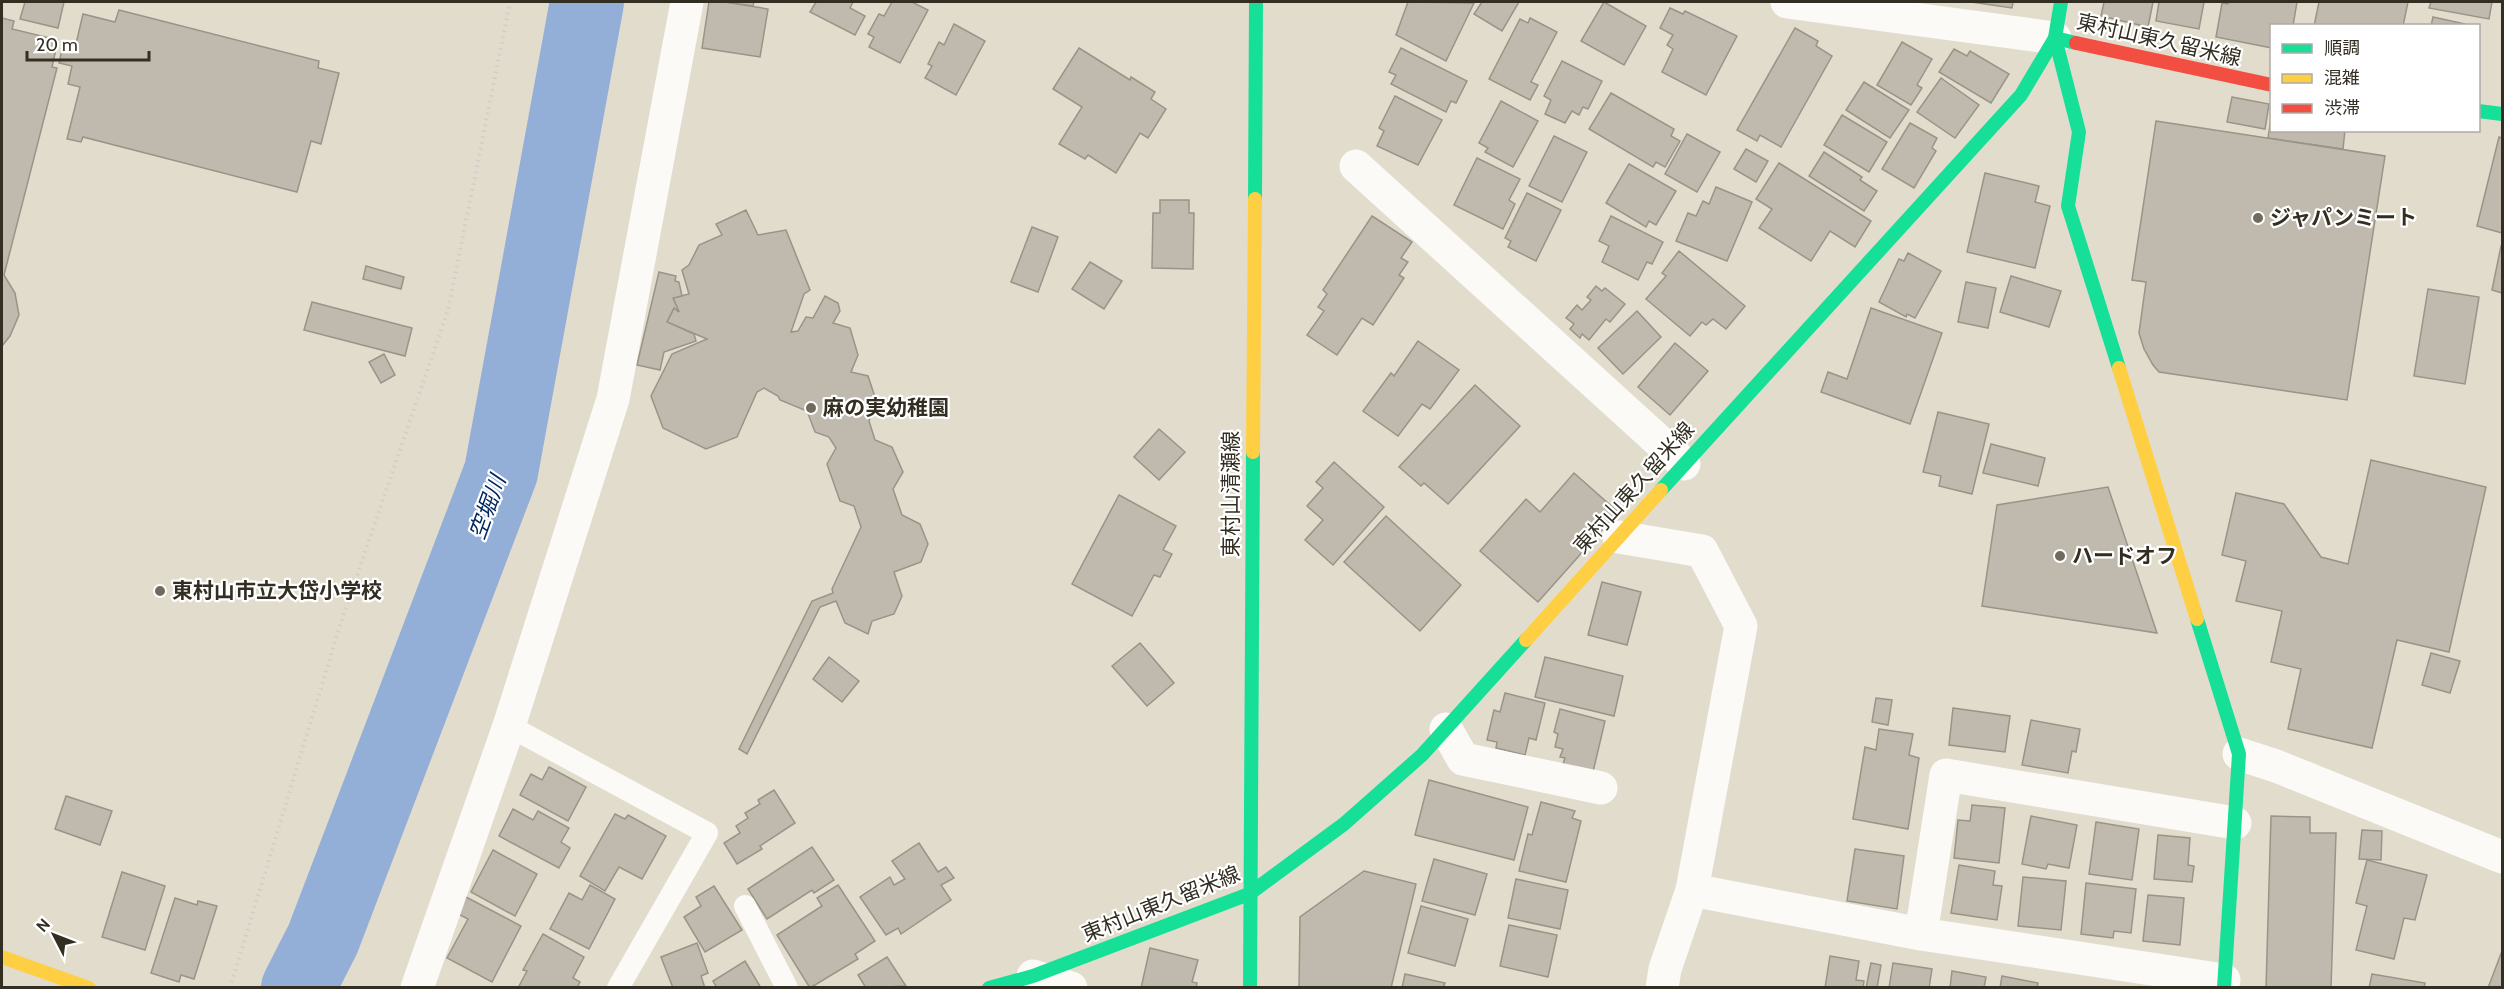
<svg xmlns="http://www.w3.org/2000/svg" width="2504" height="989" viewBox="0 0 2504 989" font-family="Cabin,'Noto Sans JP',sans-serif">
  <rect width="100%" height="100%" fill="#e2dccc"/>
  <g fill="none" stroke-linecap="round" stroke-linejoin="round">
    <!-- river -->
    <path stroke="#93afd8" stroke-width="74" d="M298,988L323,939L501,472L587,2"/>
  </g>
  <!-- building -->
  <g fill="#bfbaad" stroke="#999487" stroke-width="1.5">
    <path d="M25,2H64L58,28L20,19Z"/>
    <path d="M709,2H725L768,9L760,57L702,48Z"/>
    <path d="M725,2H754L753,6Z"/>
    <path d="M816,2H853L850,8L865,16L855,35L810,12Z"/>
    <path d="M892,2H912L928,10L900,63L869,47L874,37L868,34L879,14L884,16Z"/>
    <path d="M1408,2L1474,3L1446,61L1396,35Z"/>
    <path d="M1482,2H1519L1502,31L1474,14Z"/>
    <path d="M1604,2L1646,26L1624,65L1581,41Z"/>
    <path d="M1971,2H2013L2012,8Z"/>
    <path d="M2104,2H2153L2148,27L2101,16Z"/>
    <path d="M2159,2H2204L2199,29L2156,21Z"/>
    <path d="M2229,2H2297L2293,26H2272V48L2216,37L2222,3L2228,4Z"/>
    <path d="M2319,2H2408L2403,26H2314Z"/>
    <path d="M2431,2H2492L2489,19L2429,8Z"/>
    <path d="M1670,8L1683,14L1685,11L1737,36L1706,95L1662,72L1673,49L1667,45L1673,35L1660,28Z"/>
    <path d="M119,10L319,61L318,68L339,73L321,144L311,141L297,192L83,137L81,142L67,139L80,87L68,84L72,66L59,63L63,45L75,48L83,14L115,22Z"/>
    <path d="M2433,17L2474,26H2431Z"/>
    <path d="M2,18L14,21L12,29L58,40L52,67L57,68L4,275L15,293L19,315L10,336L2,346Z"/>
    <path d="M1530,18L1557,32L1531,82L1538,85L1530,100L1489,79L1520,19L1528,23Z"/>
    <path d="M954,24L985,41L956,95L925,78L932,66L928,64L939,42L944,45Z"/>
    <path d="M1795,28L1818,41L1816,46L1832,56L1781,147L1760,135L1757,141L1737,130Z"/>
    <path d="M1902,42L1932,59L1917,85L1922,88L1911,105L1877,85Z"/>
    <path d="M1079,48L1130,80L1131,77L1155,92L1151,99L1166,109L1148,138L1140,133L1116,173L1088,155L1085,159L1059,144L1082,107L1053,89Z"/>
    <path d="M1401,48L1467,81L1456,103L1451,101L1446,112L1391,84L1396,75L1389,72Z"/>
    <path d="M1954,49L1967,56L1970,51L2009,74L1991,103L1939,72Z"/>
    <path d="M1562,61L1602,81L1588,109L1583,107L1579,115L1572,111L1565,123L1545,114L1551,100L1544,96Z"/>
    <path d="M1941,78L1979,105L1955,138L1917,112Z"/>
    <path d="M1864,82L1909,110L1890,138L1846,110Z"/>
    <path d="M1611,93L1674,129L1671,136L1680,141L1665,167L1656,162L1653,167L1589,129Z"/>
    <path d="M1395,96L1442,120L1418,165L1377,146L1384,131L1379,128Z"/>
    <path d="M2232,97L2269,104L2265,129L2227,122Z"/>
    <path d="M1501,101L1538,121L1513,167L1485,152L1488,148L1479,143Z"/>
    <path d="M2272,112V130H2345L2343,149L2268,138Z"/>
    <path d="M1842,115L1887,142L1869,172L1824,145Z"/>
    <path d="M2156,121L2385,156L2347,400L2159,372L2153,365L2144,349L2139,333L2146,282L2132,280Z"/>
    <path d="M1910,123L1937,138L1932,148L1936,151L1914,188L1882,169Z"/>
    <path d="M1687,134L1720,152L1697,192L1665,174Z"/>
    <path d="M1554,136L1587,152L1562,202L1529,186Z"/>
    <path d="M2499,137L2502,138V233L2477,226Z"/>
    <path d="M1746,149L1768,161L1756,182L1734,169Z"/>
    <path d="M1824,152L1862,177L1860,180L1877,191L1864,211L1809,176Z"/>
    <path d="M1477,158L1520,179L1509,200L1515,204L1503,229L1454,205Z"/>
    <path d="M1779,163L1871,221L1855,247L1830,231L1811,261L1759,228L1772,209L1756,199Z"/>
    <path d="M1629,164L1676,191L1656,225L1649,221L1646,227L1606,203Z"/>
    <path d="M1985,173L2039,186L2035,202L2050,206L2035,268L1967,252Z"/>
    <path d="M1716,187L1752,202L1727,261L1676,241L1688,213L1696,216L1703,201L1709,204Z"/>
    <path d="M1527,193L1561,210L1536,261L1508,247L1511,241L1505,238Z"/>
    <path d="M1160,200H1189V213H1194L1193,269L1152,268L1153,213H1160Z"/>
    <path d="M746,210L758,235L786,230L810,290L804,294L791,332L798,331L806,317L813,318L825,296L838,303L840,311L833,323L850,328L858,355L851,372L868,376L877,403L869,421L875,440L892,447L903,472L893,489L902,515L920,524L928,544L921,562L894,572L902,596L894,614L872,621L868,634L845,623L836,601L820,607L747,754L739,749L812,601L833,593L832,589L861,527L854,506L840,501L827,464L836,448L829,437L815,432L807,411L780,400L778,396L764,388L757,392L737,437L706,449L663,428L651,396L672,354L707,339L667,322L674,308L679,312L673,298L689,294L682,270L689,265L699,245L722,235L716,224Z"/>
    <path d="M1372,216L1412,242L1401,258L1408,262L1399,275L1404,278L1373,325L1362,318L1337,355L1307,335L1324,311L1318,307L1327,294L1323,290Z"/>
    <path d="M1611,216L1663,242L1652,264L1647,262L1638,280L1602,262L1609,246L1599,241Z"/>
    <path d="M1032,227L1058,237L1038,292L1011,282Z"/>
    <path d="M2501,246H2502V293L2492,290Z"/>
    <path d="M1679,251L1745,306L1726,329L1713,319L1706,325L1702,322L1690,336L1646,299L1666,276L1662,273Z"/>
    <path d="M1908,253L1941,271L1915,318L1907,314L1906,317L1879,302L1899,259L1904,261Z"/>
    <path d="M1090,262L1122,281L1104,309L1072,289Z"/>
    <path d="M366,266L404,277L401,289L363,279Z"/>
    <path d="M659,272L676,276L675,281L679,282L682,296L673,298L679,312L674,308L667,322L694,334L696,341L664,352L660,370L637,365Z"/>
    <path d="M2011,276L2061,291L2049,327L2000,312Z"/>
    <path d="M1966,282L1996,288L1988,328L1958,322Z"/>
    <path d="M1596,286L1602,291L1605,288L1625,304L1610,322L1606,319L1589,340L1582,334L1580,338L1570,329L1574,324L1566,318L1577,305L1582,310L1591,300L1587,297Z"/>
    <path d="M2428,289L2479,297L2465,384L2414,376Z"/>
    <path d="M312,302L412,328L405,356L304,330Z"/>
    <path d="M1871,308L1942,333L1910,424L1821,392L1828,372L1847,379Z"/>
    <path d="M1637,311L1661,337L1623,374L1598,348Z"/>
    <path d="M1418,341L1459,370L1430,409L1422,404L1398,436L1363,411L1391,373L1394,376Z"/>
    <path d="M1675,343L1708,371L1670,415L1638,387Z"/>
    <path d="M384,354L395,375L381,383L369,362Z"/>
    <path d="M1475,385L1520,426L1448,504L1424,483L1421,486L1399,467Z"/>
    <path d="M1938,412L1989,424L1972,494L1939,486L1941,476L1923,472Z"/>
    <path d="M1159,429L1185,452L1159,480L1134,457Z"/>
    <path d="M1991,444L2045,458L2038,486L1983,473Z"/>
    <path d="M2371,460L2486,487L2449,652L2397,640L2372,748L2288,729L2301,669L2271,662L2282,611L2236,601L2246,561L2222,555L2236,493L2284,504L2321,557L2348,564Z"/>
    <path d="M1334,462L1384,507L1333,565L1305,540L1323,520L1307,506L1323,488L1316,482Z"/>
    <path d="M1574,473L1618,512L1538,602L1480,551L1526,499L1540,512Z"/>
    <path d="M2108,487L2157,633L1982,606L1997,505Z"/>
    <path d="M1119,495L1176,526L1163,550L1172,554L1160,577L1154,575L1132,616L1072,584Z"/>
    <path d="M1386,516L1461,585L1420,631L1344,562Z"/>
    <path d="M1602,582L1641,592L1627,645L1588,635Z"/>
    <path d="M1140,643L1174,683L1147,706L1112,666Z"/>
    <path d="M2431,653L2460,661L2450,693L2422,685Z"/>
    <path d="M829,657L859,681L842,702L813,679Z"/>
    <path d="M1545,657L1623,676L1614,716L1535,697Z"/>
    <path d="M1505,693L1545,703L1536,740L1529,738L1525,755L1496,748L1497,742L1487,740L1494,710L1500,712Z"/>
    <path d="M1876,698L1892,700L1888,725L1872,722Z"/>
    <path d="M1953,708L2010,716L2005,752L1949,745Z"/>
    <path d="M1560,709L1605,721L1593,772L1563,764L1565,758L1560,757L1563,749L1555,747L1558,734L1554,732Z"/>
    <path d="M2031,720L2080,729L2076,752L2072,751L2068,773L2022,765Z"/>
    <path d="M1879,729L1913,734L1909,755L1919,758L1908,829L1853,819L1865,747L1876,750Z"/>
    <path d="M549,767L586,787L568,821L520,795L531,774L542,780Z"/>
    <path d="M1429,780L1528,807L1514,860L1415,835Z"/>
    <path d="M774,790L795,823L760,846L762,849L737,864L724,843L740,833L736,826L748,818L745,813L760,804L758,800Z"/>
    <path d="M66,796L112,811L100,845L55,829Z"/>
    <path d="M1541,802L1575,811L1572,818L1581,821L1566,882L1519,871L1528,834L1532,835Z"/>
    <path d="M1972,805L2005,808L1999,863L1954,858L1958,820L1970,821Z"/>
    <path d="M513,809L533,820L538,811L569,828L561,842L570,848L559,868L499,836Z"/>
    <path d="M615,814L625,819L628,815L666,836L642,879L619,867L605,891L580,876Z"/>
    <path d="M2031,816L2077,825L2069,868L2048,864L2046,869L2022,864Z"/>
    <path d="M2271,816L2310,817V833H2336L2331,988H2266Z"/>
    <path d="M2096,822L2139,829L2132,880L2089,874Z"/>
    <path d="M2362,830L2382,831L2381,860L2359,859Z"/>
    <path d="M2158,835L2190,838L2188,865L2194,866L2192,882L2154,879Z"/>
    <path d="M919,843L938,872L946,867L954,878L941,885L951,900L901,934L898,928L886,935L860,897L890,877L894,885L905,879L892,861Z"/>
    <path d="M812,847L834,880L814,893L812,890L767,919L748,889Z"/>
    <path d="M1855,849L1904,856L1897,909L1847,901Z"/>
    <path d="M493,850L537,874L515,916L471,892Z"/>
    <path d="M1434,859L1487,874L1475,915L1422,901Z"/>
    <path d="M2367,860L2427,875L2415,920L2404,918L2394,959L2356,950L2367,906L2356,903Z"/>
    <path d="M1959,865L1995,871L1993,885L2002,886L1997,920L1951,913Z"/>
    <path d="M1364,871L1416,884L1391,988H1299L1300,917Z"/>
    <path d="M122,872L165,886L145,950L102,937Z"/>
    <path d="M2023,877L2066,881L2061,930L2018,926Z"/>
    <path d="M1516,879L1568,890L1560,929L1508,918Z"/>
    <path d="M2086,883L2136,889L2131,933L2114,931L2113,938L2081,934Z"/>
    <path d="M590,885L615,899L589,949L550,929L569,893L582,900Z"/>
    <path d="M838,885L875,941L855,954L858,959L810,988L777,935L822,906L817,898Z"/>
    <path d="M714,886L742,930L705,952L684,917L701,906L696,897Z"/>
    <path d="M2148,895L2184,898L2180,945L2143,941Z"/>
    <path d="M466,897L521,926L492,982L447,958L468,919L458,914Z"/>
    <path d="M175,898L197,905L198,901L217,906L194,979L181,975L179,982L151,973Z"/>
    <path d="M1421,906L1468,919L1455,966L1408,953Z"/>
    <path d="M1509,925L1557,935L1548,977L1500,966Z"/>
    <path d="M543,934L584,957L573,978L580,982L577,988H518L527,971L523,970Z"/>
    <path d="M697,943L708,973L701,976L705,988H673L661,957Z"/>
    <path d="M1150,948L1198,960L1192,982L1197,983L1196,988H1141Z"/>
    <path d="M2502,951V988H2488Z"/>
    <path d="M1830,956L1859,961L1856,980L1864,981L1863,988H1825Z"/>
    <path d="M887,957L906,986L866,988L858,975Z"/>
    <path d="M745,961L761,988H717L713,981Z"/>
    <path d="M1871,963L1881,965L1877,988H1866Z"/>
    <path d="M1893,963L1932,969L1929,988H1889Z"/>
    <path d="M1952,971L1986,977L1984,988H1950Z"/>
    <path d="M1405,974L1445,983L1443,988H1402Z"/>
    <path d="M2372,974L2425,983L2424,988H2369Z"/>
    <path d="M2002,976L2038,983L2037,988H2000Z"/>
  </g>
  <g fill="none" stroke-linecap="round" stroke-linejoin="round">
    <!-- path -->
    <path stroke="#cfcec9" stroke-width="4" stroke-dasharray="1.5 4.5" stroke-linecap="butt" d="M230,988L341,622L448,310L510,2"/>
    <!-- lane -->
    <g stroke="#fbfaf7" stroke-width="22">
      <path d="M509,726L707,833L618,988"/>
      <path d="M745,906L787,988"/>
    </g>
    <!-- street -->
    <g stroke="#fbfaf7" stroke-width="33">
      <path d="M1787,2L2055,38"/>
      <path d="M1356,166L1684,464"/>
      <path d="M1619,537L1702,551L1741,626L1692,890L1665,969L1662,988"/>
      <path d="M1446,729L1463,759L1601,788"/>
      <path d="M2239,754L2276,766L2502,857"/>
      <path d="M1692,890L1921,934"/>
      <path d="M1033,976L1071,988"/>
      <path d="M2224,980L1921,934L1946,775L2235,823"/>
      <path d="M417,988L509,726L613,399L687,2"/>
    </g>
    <!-- fast -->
    <g stroke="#16e098" stroke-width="14">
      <path d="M2061,2L2055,38L2079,132L2068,206L2119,368"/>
      <path d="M2478,111L2502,114"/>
      <path d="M1255,199L1256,2"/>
      <path d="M1661,490L2021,95L2055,38L2076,43"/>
      <path d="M2197,619L2239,754L2224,988"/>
      <path d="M989,988L1033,976L1249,894L1344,824L1422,755L1526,640"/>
      <path d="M1250,988L1253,452"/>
    </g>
    <!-- slow -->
    <g stroke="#ffcf43" stroke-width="14">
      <path d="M2119,368L2197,619"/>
      <path d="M1253,452L1255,199"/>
      <path d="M1526,640L1661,490"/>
      <path d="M2,957L89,988"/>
    </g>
    <!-- jam -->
    <path stroke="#f24e42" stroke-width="14" d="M2076,43L2272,85"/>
  </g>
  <!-- markers -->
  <g fill="#706b5e" stroke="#fff" stroke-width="2">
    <circle cx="2258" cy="218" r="6"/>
    <circle cx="811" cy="408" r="6"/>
    <circle cx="2060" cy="556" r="6"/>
    <circle cx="160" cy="591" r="6"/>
  </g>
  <g text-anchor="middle" stroke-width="4.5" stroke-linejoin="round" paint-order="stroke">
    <!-- street labels -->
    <g font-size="21" fill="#332e22" stroke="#fff">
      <text transform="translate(2159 40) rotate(13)" y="7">東村山東久留米線</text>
      <text transform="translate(1634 488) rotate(-48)" y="7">東村山東久留米線</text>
      <text transform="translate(1231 494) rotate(-90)" y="7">東村山清瀬線</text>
      <text transform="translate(1161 904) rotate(-22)" y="7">東村山東久留米線</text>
    </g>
    <!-- poi labels -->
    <g font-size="21" font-weight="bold" fill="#332e22" stroke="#fff" text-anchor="start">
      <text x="2270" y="225">ジャパンミート</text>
      <text x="823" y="415">麻の実幼稚園</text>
      <text x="2072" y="563">ハードオフ</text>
      <text x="172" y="598">東村山市立大岱小学校</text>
    </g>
    <!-- water labels -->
    <g font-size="22" font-style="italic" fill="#002761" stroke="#fff">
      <text transform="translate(487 507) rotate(-70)" y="8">空堀川</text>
    </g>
  </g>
  <!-- border -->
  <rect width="2504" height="989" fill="none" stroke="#332e22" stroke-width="6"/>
  <!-- legend -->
  <rect x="2270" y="24" width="210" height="108" fill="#ffffff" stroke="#adaba7" stroke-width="1.5"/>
  <rect x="2282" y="44" width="30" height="9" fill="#16e098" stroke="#adaba7" stroke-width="1.5"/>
  <text x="2324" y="54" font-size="18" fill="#332e22">順調</text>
  <rect x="2282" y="74" width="30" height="9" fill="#ffcf43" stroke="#adaba7" stroke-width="1.5"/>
  <text x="2324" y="84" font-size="18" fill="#332e22">混雑</text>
  <rect x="2282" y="104" width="30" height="9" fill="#f24e42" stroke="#adaba7" stroke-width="1.5"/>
  <text x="2324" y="114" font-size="18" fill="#332e22">渋滞</text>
  <!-- north arrow -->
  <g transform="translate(54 935) rotate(312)" stroke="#ffffff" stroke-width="4.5" paint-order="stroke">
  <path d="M0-4.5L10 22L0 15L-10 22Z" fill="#332e22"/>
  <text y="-9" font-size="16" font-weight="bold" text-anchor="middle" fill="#332e22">N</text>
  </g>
  <!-- scale -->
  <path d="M27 51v9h122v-9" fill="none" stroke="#332e22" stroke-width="3"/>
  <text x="36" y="51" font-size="18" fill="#332e22" stroke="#ffffff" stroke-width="4.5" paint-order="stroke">20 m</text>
</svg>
